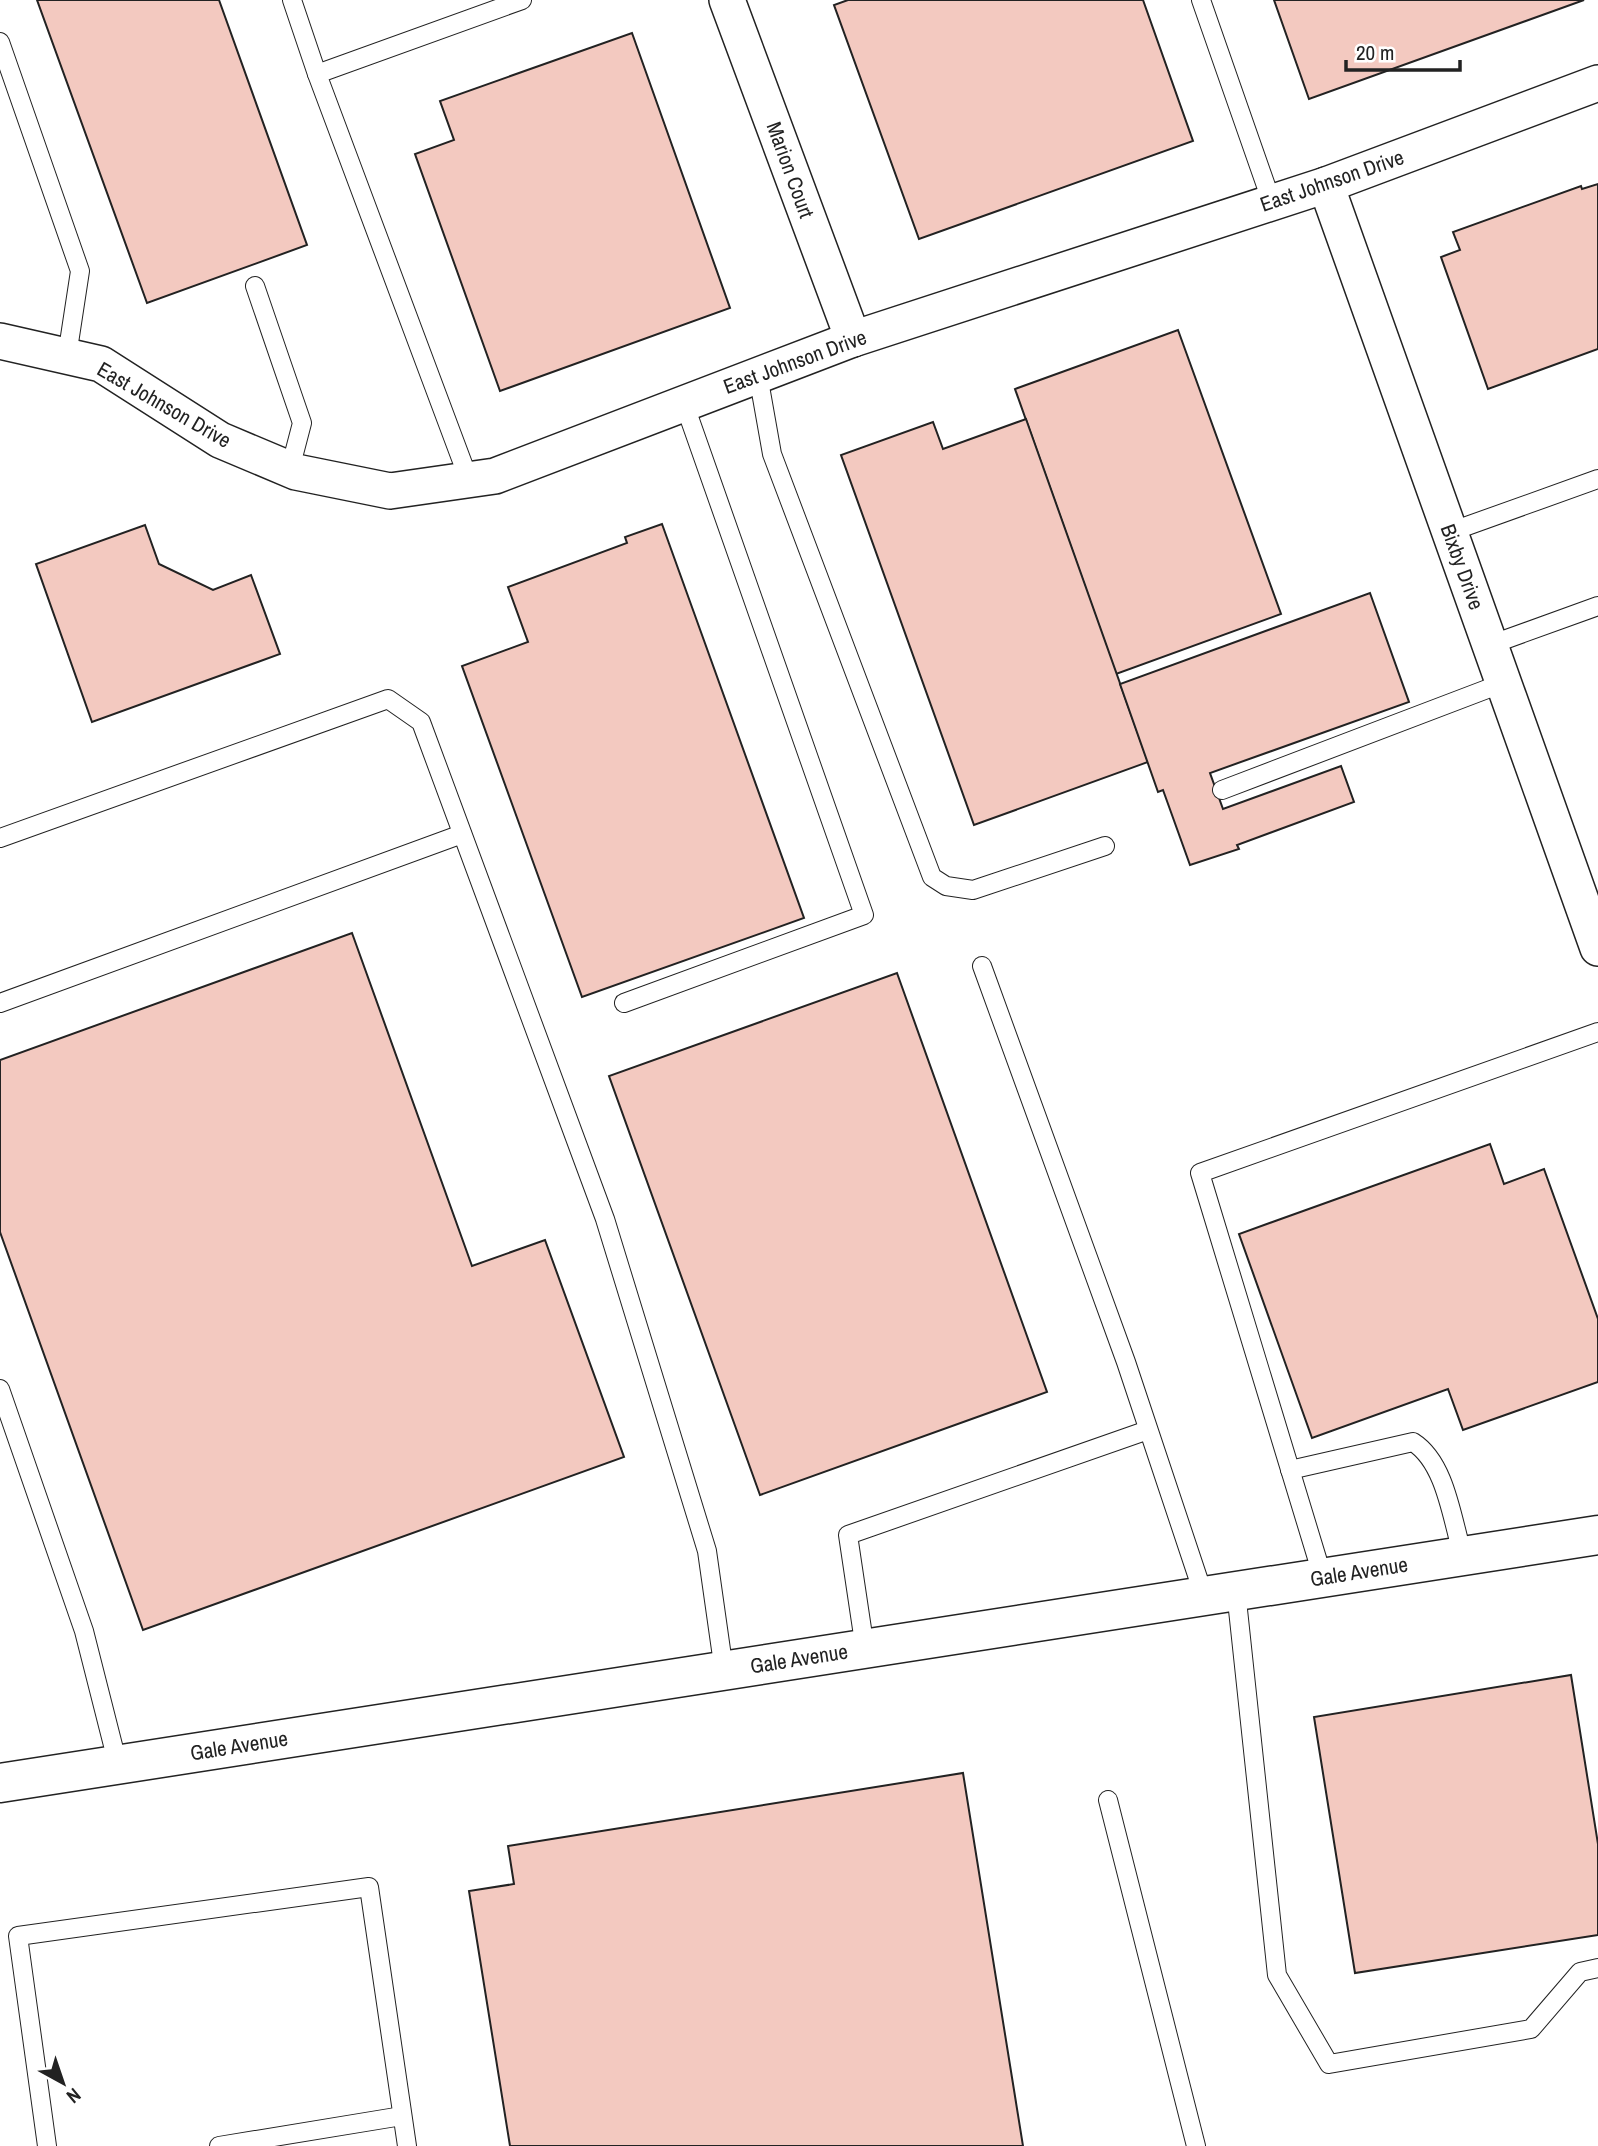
<svg xmlns="http://www.w3.org/2000/svg" width="1598" height="2146" viewBox="0 0 1598 2146" font-family="'Archivo Narrow',sans-serif">
  <rect width="100%" height="100%" fill="#fff"/>
  <!-- building -->
  <g fill="#f3c9c0" stroke="#222" stroke-width="2">
    <path d="M37,0H219L307,245L147,303Z"/>
    <path d="M848,0H1143L1193,141L919,239L834,5Z"/>
    <path d="M1274,0H1584L1309,99Z"/>
    <path d="M632,33L730,308L500,391L415,154L454,140L440,101Z"/>
    <path d="M1598,184V349L1488,389L1441,257L1460,250L1453,232L1581,186L1582,189Z"/>
    <path d="M1178,330L1281,614L1116,674L1015,389Z"/>
    <path d="M1026,419L1148,762L974,825L841,455L933,422L943,449Z"/>
    <path d="M662,524L804,918L582,997L462,666L528,642L508,587L627,543L625,537Z"/>
    <path d="M145,525L159,564L213,590L251,575L280,654L92,722L36,564Z"/>
    <path d="M1370,593L1409,702L1210,773L1223,809L1341,766L1354,802L1237,845L1239,849L1190,865L1163,790L1158,792L1120,684Z"/>
    <path d="M352,933L472,1266L545,1240L624,1457L143,1630L0,1232V1060Z"/>
    <path d="M897,973L1047,1392L760,1495L609,1076Z"/>
    <path d="M1490,1144L1504,1184L1544,1169L1598,1319V1382L1463,1430L1448,1389L1312,1438L1239,1234Z"/>
    <path d="M1571,1675L1598,1844V1935L1355,1973L1314,1717Z"/>
    <path d="M963,1773L1023,2146H510L469,1891L514,1884L508,1846Z"/>
  </g>
  <g fill="none" stroke-linecap="round" stroke-linejoin="round">
    <!-- service casing -->
    <g stroke="#222" stroke-width="20">
      <g id="service">
        <path d="M292,0L317,74"/>
        <path d="M1201,0L1272,203"/>
        <path d="M0,42L80,271L67,356"/>
        <path d="M255,286L302,423L290,469"/>
        <path d="M758,375L772,454L932,877L946,886L973,890L1105,846"/>
        <path d="M469,480L317,74L522,0"/>
        <path d="M1450,532L1598,479"/>
        <path d="M1490,645L1598,606"/>
        <path d="M1222,790L1503,683"/>
        <path d="M0,838L388,699L421,722L605,1219L707,1551L724,1671"/>
        <path d="M982,966L1126,1362L1204,1596"/>
        <path d="M0,1003L462,834"/>
        <path d="M624,1003L864,915L684,403"/>
        <path d="M0,1389L84,1631L118,1765"/>
        <path d="M1290,1470L1413,1442C1446,1463 1452,1520 1463,1556"/>
        <path d="M1323,1578L1200,1173L1598,1032"/>
        <path d="M1236,1591L1277,1975L1329,2064L1531,2029L1580,1972L1598,1968"/>
        <path d="M865,1649L848,1535L1148,1430"/>
        <path d="M1108,1800L1196,2146"/>
        <path d="M47,2146L18,1936L369,1887L407,2146"/>
        <path d="M219,2146L402,2116"/>
      </g>
    </g>
    <!-- minor casing -->
    <g stroke="#222" stroke-width="38">
      <g id="minor">
        <path d="M727,0L853,339"/>
        <path d="M1326,185L1598,948"/>
        <path d="M0,341L101,364L220,440L296,472L390,491L495,476L853,339L1326,185L1598,83"/>
      </g>
    </g>
    <!-- secondary casing -->
    <g stroke="#222" stroke-width="41">
      <path id="secondary" d="M0,1783L1598,1535"/>
    </g>
    <!-- service -->
    <use href="#service" stroke="#fff" stroke-width="18"/>
    <!-- minor -->
    <use href="#minor" stroke="#fff" stroke-width="35"/>
    <!-- secondary -->
    <use href="#secondary" stroke="#fff" stroke-width="38"/>
  </g>
  <g text-anchor="middle" stroke-width="5" stroke-linejoin="round" paint-order="stroke">
    <!-- street labels -->
    <g font-size="21" fill="#222" stroke="#fff">
      <text transform="translate(790 170) rotate(70)" y="7">Marion Court</text>
      <text transform="translate(1332 181) rotate(-19)" y="7">East Johnson Drive</text>
      <text transform="translate(795 362) rotate(-20)" y="7">East Johnson Drive</text>
      <text transform="translate(164 405) rotate(30)" y="7">East Johnson Drive</text>
      <text transform="translate(1462 567) rotate(70)" y="7">Bixby Drive</text>
      <text transform="translate(1359 1572) rotate(-9)" y="7">Gale Avenue</text>
      <text transform="translate(799 1659) rotate(-9)" y="7">Gale Avenue</text>
      <text transform="translate(239 1746) rotate(-9)" y="7">Gale Avenue</text>
    </g>
  </g>
  <!-- north arrow -->
  <g transform="translate(63 2083) rotate(140)" stroke="#ffffff" stroke-width="5" paint-order="stroke">
  <path d="M0-5L12 26L0 18L-12 26Z" fill="#222222"/>
  <text y="-10" font-size="19" font-weight="bold" text-anchor="middle" fill="#222222">N</text>
  </g>
  <!-- scale -->
  <path d="M1346 60v10h114v-10" fill="none" stroke="#222222" stroke-width="3.5"/>
  <text x="1356" y="60" font-size="21" fill="#222222" stroke="#ffffff" stroke-width="5" paint-order="stroke">20 m</text>
</svg>
